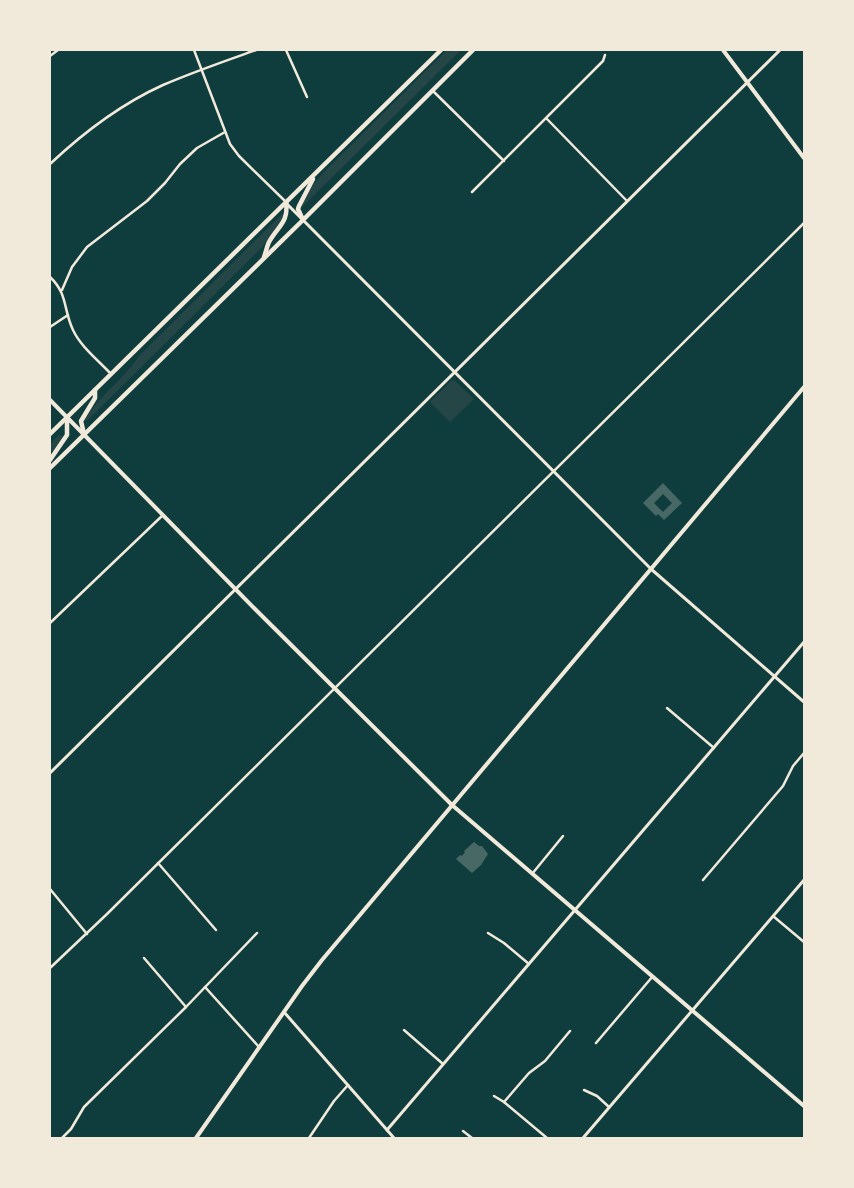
<svg xmlns="http://www.w3.org/2000/svg" width="854" height="1188" viewBox="0 0 854 1188" font-family="Arial,sans-serif">
  <rect width="100%" height="100%" fill="#0f3d3e"/>
  <!-- green -->
  <g fill="#244646">
    <path d="M447,50H461L302,207L301,206L310,189L324,172Z"/>
    <path d="M282,214L284,216L278,227L261,248L89,419L85,421V419C100,395 124,379 139,356Z"/>
    <path d="M452,380L455,381L474,399L450,422L430,402Z"/>
    <path d="M59,435L62,436C62,443 55,449 50,454V444Z"/>
  </g>
  <!-- building -->
  <g fill="#486865" fill-rule="evenodd">
    <path d="M663,483L682,503L664,520L658,514L656,516L643,503ZM663,494L672,503L663,512L654,503Z"/>
    <path d="M474,842L479,846H482L488,854L481,865L472,873L456,859L460,855L462,856L465,852L464,851Z"/>
  </g>
  <g fill="none" stroke-linecap="round" stroke-linejoin="round">
    <!-- minor -->
    <g stroke="#f1e9da" stroke-width="2.5">
      <path d="M194,50L230,144L239,156L286,202"/>
      <path d="M286,50L307,97"/>
      <path d="M50,56L58,50"/>
      <path d="M433,91L504,161"/>
      <path d="M547,119L627,201"/>
      <path d="M50,164C83,133 121,104 163,85C193,72 225,61 256,50"/>
      <path d="M472,192L603,61L605,55"/>
      <path d="M50,277C68,294 63,309 73,330C81,347 98,360 111,374"/>
      <path d="M62,290L72,267L87,247L147,201L165,183L180,164L197,148L225,132"/>
      <path d="M50,327L68,315"/>
      <path d="M50,623L163,515"/>
      <path d="M667,708L714,748"/>
      <path d="M158,863L216,930"/>
      <path d="M532,874L563,836"/>
      <path d="M703,880L783,786L793,766L804,753"/>
      <path d="M50,889L87,934"/>
      <path d="M773,916L804,942"/>
      <path d="M488,933L504,943L529,964"/>
      <path d="M144,958L186,1007"/>
      <path d="M50,968L107,914L804,223"/>
      <path d="M205,987L259,1047"/>
      <path d="M404,1030L443,1064"/>
      <path d="M596,1043L653,976"/>
      <path d="M584,1090L597,1096L609,1107"/>
      <path d="M494,1096L504,1102L547,1138"/>
      <path d="M504,1102L529,1073L545,1061L570,1031"/>
      <path d="M463,1131L472,1138"/>
      <path d="M62,1138L71,1129L84,1107L186,1007L257,933"/>
      <path d="M309,1138L334,1101L348,1085"/>
    </g>
    <!-- tertiary -->
    <g stroke="#f1e9da" stroke-width="3">
      <path d="M286,203L651,569L804,702"/>
      <path d="M50,773L780,50"/>
      <path d="M284,1012L394,1138"/>
      <path d="M387,1130L804,642"/>
      <path d="M583,1138L804,880"/>
    </g>
    <!-- secondary -->
    <g stroke="#f1e9da" stroke-width="4">
      <path d="M723,50L804,158"/>
      <path d="M50,400L256,610L452,805L804,1106"/>
      <path d="M196,1138L302,986L322,960L804,387"/>
    </g>
    <!-- primary -->
    <g stroke="#f1e9da" stroke-width="4.5">
      <path d="M303,220L298,209L299,206L313,179"/>
      <path d="M264,257C266,252 267,246 269,242C278,226 289,222 286,202"/>
      <path d="M50,434L441,50"/>
      <path d="M84,434L81,421L95,398V390"/>
      <path d="M50,460L67,435V417"/>
      <path d="M50,468L303,220L473,50"/>
    </g>
  </g>
  <!-- border -->
  <rect width="854" height="1188" fill="none" stroke="#f1e9da" stroke-width="102"/>
</svg>
